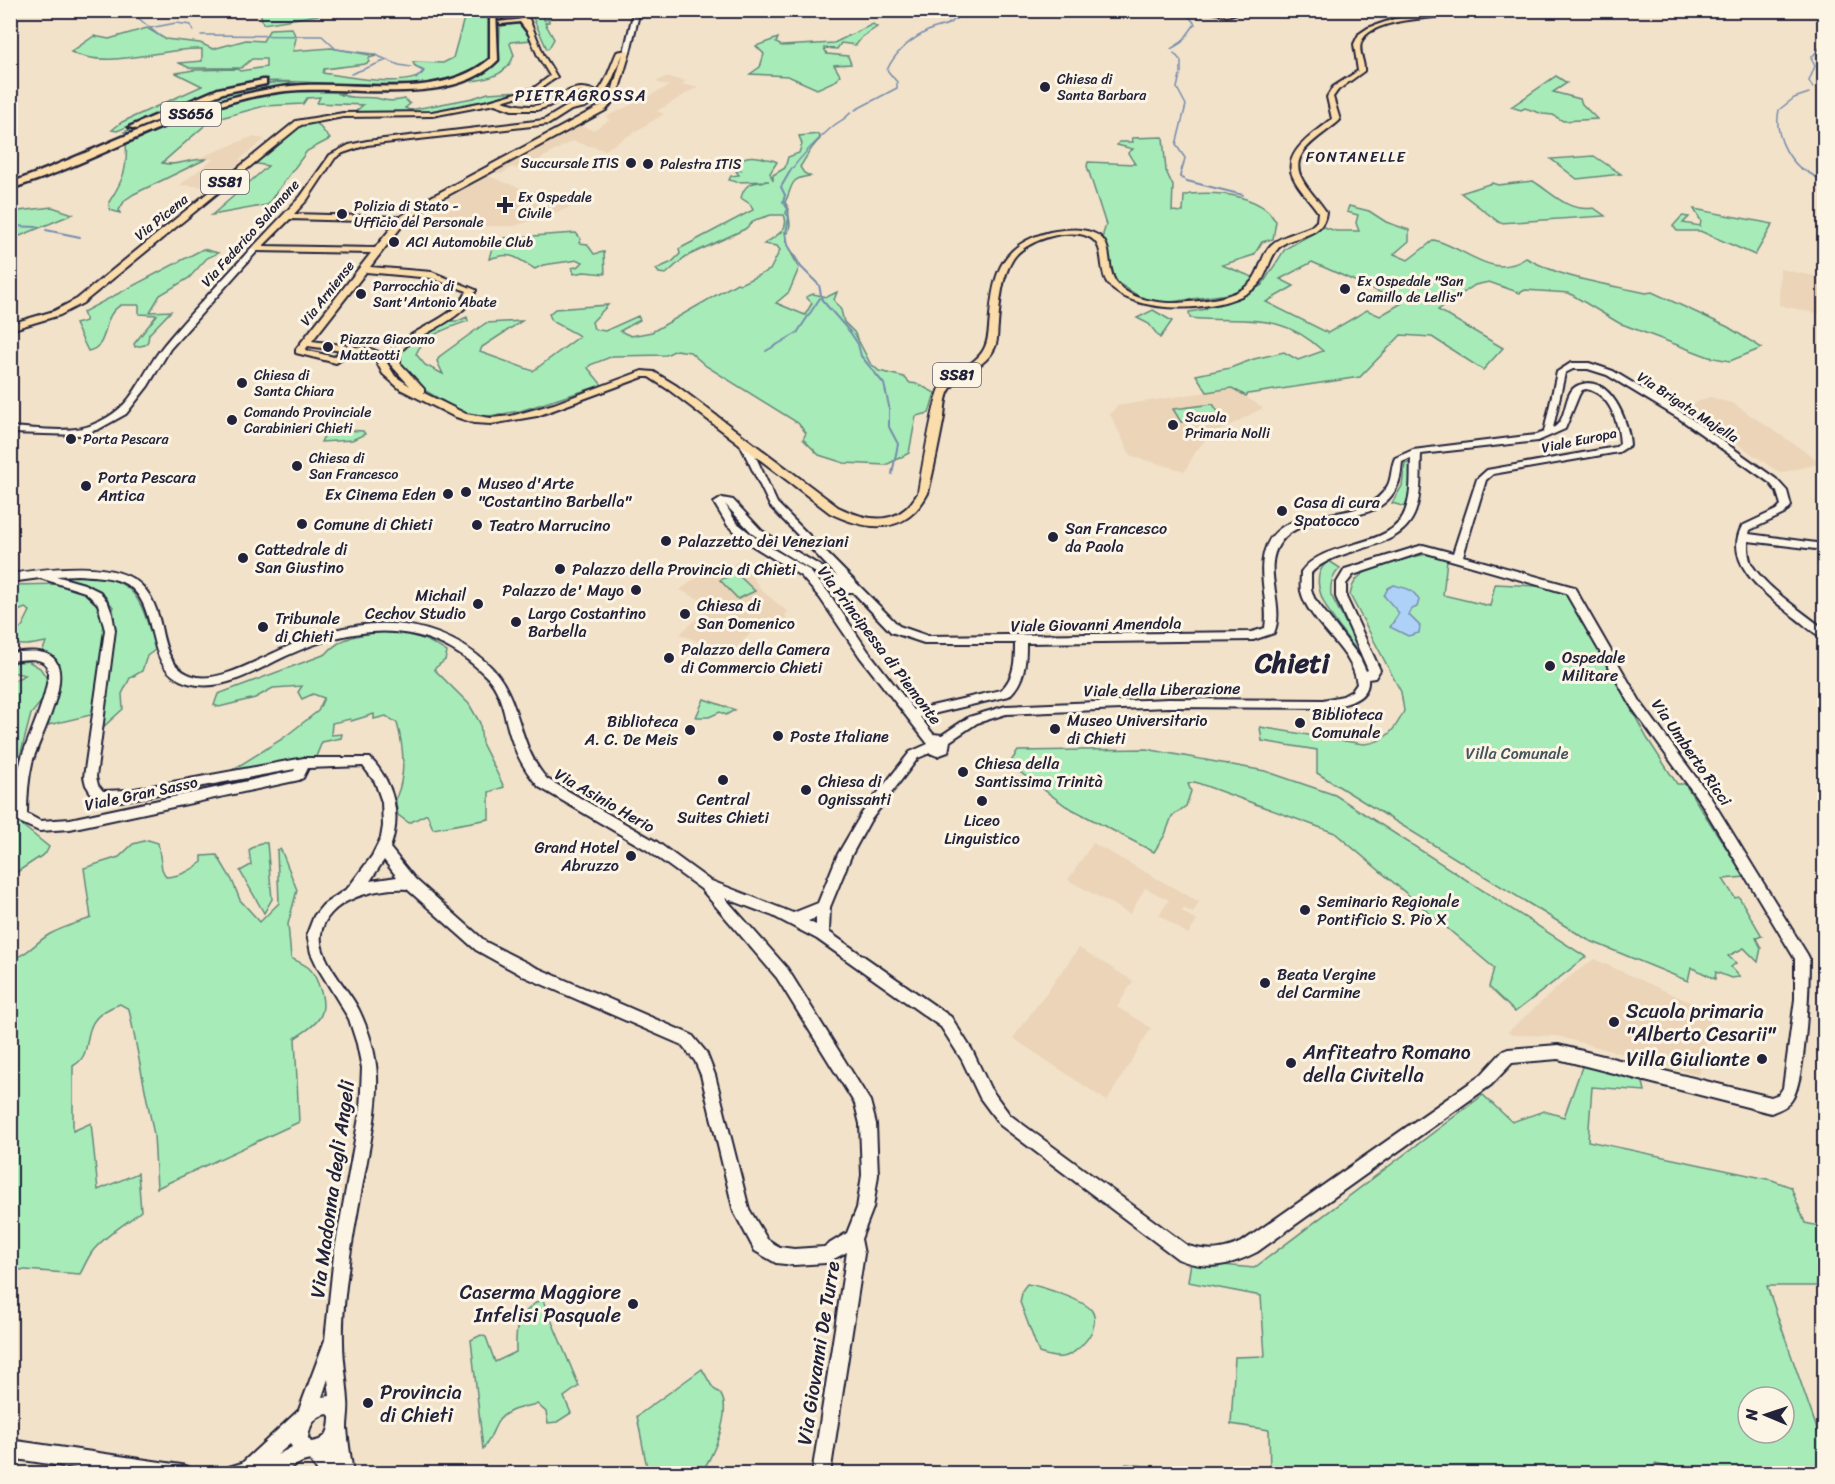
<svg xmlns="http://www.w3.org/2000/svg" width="1835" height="1484" viewBox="0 0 1835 1484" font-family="Sriracha,sans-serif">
  <rect width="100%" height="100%" fill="#f2e2ca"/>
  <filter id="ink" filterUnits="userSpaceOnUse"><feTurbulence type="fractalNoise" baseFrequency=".0167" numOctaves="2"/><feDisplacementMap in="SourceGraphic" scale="12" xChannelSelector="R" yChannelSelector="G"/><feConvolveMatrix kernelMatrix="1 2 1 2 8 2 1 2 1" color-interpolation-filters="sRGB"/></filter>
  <g filter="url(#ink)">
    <!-- built -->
    <g fill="#ebd4b7">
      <path d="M666,77L686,81L682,84L704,89H694L657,111L664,114L605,150L572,141L521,170L512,167L501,174L494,171L577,125L593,130L610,120L606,117L669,86L656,82Z"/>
      <path d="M252,137L265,139L239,160H244L208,187L180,185L213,159L201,157Z"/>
      <path d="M488,176L528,191H555V196L596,199L515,226H475L424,212Z"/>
      <path d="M1780,269L1823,278L1824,315L1779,305Z"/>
      <path d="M1232,388L1263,408L1209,436L1196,451L1185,471L1131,456L1110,414L1117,406Z"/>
      <path d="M1710,397L1734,404L1822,463L1780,473L1684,407Z"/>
      <path d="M719,560L732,566L737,562L749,572L762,591L788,612L785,615L787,618L773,622L770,620L760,628L757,627L728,655L680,634L711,605L680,590Z"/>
      <path d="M1093,843L1199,902L1193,913L1184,908L1182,911L1197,921L1188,934L1159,915L1169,900L1145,888L1130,914L1068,880Z"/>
      <path d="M1079,948L1133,981L1117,1007L1151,1028L1107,1101L1013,1038Z"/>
      <path d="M1594,959L1712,1012L1699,1075L1557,1036L1512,1035L1508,1032L1568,978Z"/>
    </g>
    <!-- green -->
    <g fill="#a7ecb8" stroke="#64877a" stroke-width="1.5" fill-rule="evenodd">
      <path d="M329,10L331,13L263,24L260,11L237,13V11Z"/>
      <path d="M466,11H491V58C451,107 312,75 255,82C207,88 162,112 117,131L112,130L122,122L202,86L176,73L194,70L237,69L240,71L266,67V59H252L241,68H190L179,63L202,61V49C160,47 111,71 71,52L94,36L109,39L147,28L165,39L200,43L213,49L246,40L263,41L270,29L292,28L296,38L293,51L331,48L376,56L369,58V62L365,64L324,69L323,73C342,76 414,90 424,71L414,65L413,62L443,63L453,58Z"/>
      <path d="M530,11H542L544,20L549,19V22L545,23L554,39L549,48L547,49Z"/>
      <path d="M514,21L523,24L531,40L511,42L510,44L514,55C506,79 479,81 458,82L477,75L496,62L499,52L500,26L506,22Z"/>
      <path d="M873,24L877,27L862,37L856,45L841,43L837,49L824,48L827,54L848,56L851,64L834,65L840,75L837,80L817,89L788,76L750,74L760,67L764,54L756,46L778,38L776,43L782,46L834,43Z"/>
      <path d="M1556,76L1567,83L1553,92L1580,99L1582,104L1597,119L1563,121L1553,115L1543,114L1525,108L1521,110L1511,107Z"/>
      <path d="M287,82L311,86L234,97L130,134L124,132C177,109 229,84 287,82Z"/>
      <path d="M286,90L361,91L339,94C353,100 362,96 376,98C387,101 393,102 405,99L410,104L405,108L410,110L473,98L488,93L522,91L443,111L418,114H353L363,105L317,103L320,97L307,98L303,104L264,106L210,121L162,163C177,167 191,158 206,159L134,194L125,200L119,210L120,213L110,210L109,202C123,181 128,168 126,142L226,103Z"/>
      <path d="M315,121L330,139L307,151L267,205L212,215L268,166L253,163L295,127Z"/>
      <path d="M819,134L820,139C811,147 807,156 800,167L804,173L810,176C788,178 793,188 785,202L789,209C787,217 793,224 788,233L785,232L787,245L799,268L789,292L776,303L805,315L812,303L806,297L813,294L827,297L837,292L834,300L841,310L844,322L854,332L870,363L879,371L904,377L910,383L918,384L935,393L929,413L916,416L909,453L886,465L844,463L819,455L803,439L806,433L798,423L706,366L690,352L676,350L666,355L613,356L590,365L588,368L602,385L520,411L477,418L461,412L426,391L405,372L400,364L399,354L402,348L443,321H458L467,317L468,321C451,327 423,335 416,354L425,365L443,374L437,361L440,356L480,327L486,323L522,321L482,347L480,352L533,371L580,336L552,321L549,314L555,309L608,305L592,322L594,329L605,331L638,316L640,320L620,331L631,336L652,332L737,283L740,284L770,270L780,250L777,246L764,244C774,237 791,230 784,215H771L755,220L745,229L685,257L666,274L659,273L656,269L672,262L680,254L679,249L753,210L750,204L741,198C745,181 754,183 769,181L737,182L729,180L731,176L739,175L736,171L741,170L734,164C748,152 759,157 775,161L777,162L770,173L773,181V175L785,168L788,157L799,153L802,144L799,136Z"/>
      <path d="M1163,137L1166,171L1173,186L1172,211L1183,212L1184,196L1190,194C1215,192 1246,194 1267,210C1271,213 1272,218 1276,221L1273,239L1262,242L1254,255L1222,265L1255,278L1241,290L1228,294L1156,304L1140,297L1116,282L1104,242L1103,234L1106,225L1087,166L1088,162L1135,164L1128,153L1133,149L1117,145L1119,142H1133L1132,138Z"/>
      <path d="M1594,156L1621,174L1577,179L1551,159Z"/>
      <path d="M1533,181C1554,194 1567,212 1594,208L1605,216L1500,223L1461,193L1492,183L1498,185Z"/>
      <path d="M1349,206L1369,211L1386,222L1409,230V241L1394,254L1408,260L1434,240C1467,248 1492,281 1526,258C1566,280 1603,283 1646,293L1652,292L1728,327L1762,348L1730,361L1709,357L1619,323L1569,293L1525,290L1520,293L1489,282L1475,285L1438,310L1503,348L1483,370L1432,337L1401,335L1360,377L1248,394L1246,396L1232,388L1207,392L1196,375L1230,368L1254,359L1284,352L1298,360L1323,351C1278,309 1244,324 1190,318L1189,312L1206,309L1208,305L1242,297L1262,285L1285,249L1324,227L1336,231H1359L1356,223L1358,215L1347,212ZM1312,262L1402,302V303L1380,316L1367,310L1328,333L1266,302L1294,286L1280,279Z"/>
      <path d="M52,207L73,214L20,236L11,232V212Z"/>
      <path d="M1694,209L1773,224L1755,255L1700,231H1677L1673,226L1682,216L1689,217L1683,223L1700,226L1701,221Z"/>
      <path d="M576,233L581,239L579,243L587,244L594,254L604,252L605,274L584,272L574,274L572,268L579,266L583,262L578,260L543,265L535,269C516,257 511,251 489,259L491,251L503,238Z"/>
      <path d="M203,249L218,253L207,258L189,278L160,295L150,312L171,311L149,334L148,341L145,345L135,347L134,344L157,315L139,314V305H121C99,317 112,346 88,351L75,324L86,321L83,312Z"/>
      <path d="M1153,310L1172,321L1160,338L1149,324L1137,318Z"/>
      <path d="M1213,404L1222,418L1181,422L1173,409Z"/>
      <path d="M349,425L346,430L363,431L365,434L352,440L321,442L329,426Z"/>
      <path d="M1410,462L1411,492L1406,507L1392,503L1402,486L1405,464Z"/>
      <path d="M1434,553L1444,556L1447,560L1443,595L1490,606L1495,584L1557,587L1567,592L1647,738L1677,784H1685L1745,877L1723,879L1735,898L1739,897L1762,936L1756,938L1761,948L1758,962L1744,948L1728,956L1736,963L1731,967L1740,977L1731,978L1716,972L1715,979L1691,967L1688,981L1588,940L1317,773V750L1262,741L1260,727L1363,744C1385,743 1395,730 1404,711L1401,692L1350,595C1352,587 1354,580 1361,575C1373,566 1419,555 1434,553Z"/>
      <path d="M1329,561L1340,568C1332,577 1330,583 1331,595L1367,664C1351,640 1295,584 1329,561Z"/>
      <path d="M66,573C132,576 140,589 155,650L147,656L142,671L130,678L122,694L123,709L102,728L115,629L113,607L100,590L81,582L61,577Z"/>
      <path d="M736,573L755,591L738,599L720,580Z"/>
      <path d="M63,584C88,590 99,602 107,627L95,714L44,726L55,685L42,653L46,642C32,644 11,652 11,631L22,627L30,611L25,608L11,614V608L16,605L11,595V585Z"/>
      <path d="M387,632C410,632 428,639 447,652L445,660L434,669L469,704L480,723L482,743L504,787L489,792V819L433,829L427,814L409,823L398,815C393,793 398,799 401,782C405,763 402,741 397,723L386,716L374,719V714L351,721L350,719L332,723L331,735L342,734L341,738L322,742L315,759L229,772L282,739L318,711L324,698L313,694L302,699L298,692L302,686L273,688L255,698L219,707L214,705L218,694L326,654C342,635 364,634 387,632Z"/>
      <path d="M28,661L40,668L48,680L46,696L31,714L13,783V818L49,847L46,853L11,876V682L25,675L11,672V663Z"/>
      <path d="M704,699L735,710L726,715L720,712L709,717H696Z"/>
      <path d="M1146,749L1265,771L1335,795L1586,957L1515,1012L1489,987L1494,968L1335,833L1195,782L1188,784L1191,791L1186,806L1172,816L1165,835L1154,852L1066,806L1009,764L1018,751Z"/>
      <path d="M148,840L158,843L162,869L166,877C181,876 190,871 202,862V856L217,855L232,880L240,900L260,922L279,903L277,850L280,849L282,852L297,890L288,924L291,958C309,967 312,967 319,986C330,1015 318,1023 295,1038L299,1122L157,1188L154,1135L129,1009L120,1004C71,1021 100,1051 73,1066V1131L91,1123L98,1190L138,1173L141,1211C125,1225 105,1235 92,1252C87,1259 84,1267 80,1274L11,1269V959C26,956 36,942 50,934C63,927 77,923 91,918L84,868L119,857L133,844Z"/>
      <path d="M260,843H267L272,899L264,913L240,871L251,865L249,850Z"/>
      <path d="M1583,1064L1642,1078L1645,1091L1592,1087L1588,1141L1772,1180L1791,1187L1805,1223L1824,1227V1286H1767L1823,1446L1824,1473H1687L1656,1464L1642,1474L1270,1473L1269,1430L1231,1424L1235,1357L1265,1356L1261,1296L1188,1282L1191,1262L1254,1268L1483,1095L1512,1122L1544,1111L1564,1117ZM1748,1397H1784V1433H1748Z"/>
      <path d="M1027,1284C1040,1286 1085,1300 1092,1311C1102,1328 1078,1355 1062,1357C1054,1358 1046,1355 1039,1353L1020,1302L1023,1289Z"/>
      <path d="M542,1298L579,1386L564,1397L571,1413L557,1422L548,1423L546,1412L537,1404C524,1407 505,1409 497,1423C492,1432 490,1440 483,1449L471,1340L481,1335L486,1337L495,1362L516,1352C515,1323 517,1316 542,1298Z"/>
      <path d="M702,1369C706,1375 709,1383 714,1389C716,1391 720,1392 721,1395C732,1412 712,1461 700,1473H648L637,1416Z"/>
      <path d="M1126,1464L1212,1473H1121Z"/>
    </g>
    <!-- water -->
    <path fill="#aed2f7" stroke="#768cac" stroke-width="1.5" d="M1394,585C1406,588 1413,589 1419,600L1417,607L1412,609L1409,615L1420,626L1419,633L1408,636L1390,627L1399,613L1384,596L1388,588Z"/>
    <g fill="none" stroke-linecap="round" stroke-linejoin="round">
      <!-- stream-far1 -->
      <g stroke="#768cac" stroke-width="1.5">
        <path d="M122,10L131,12L161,37"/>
        <path d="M150,28L176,23L191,25L193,31"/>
        <path d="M201,35L322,36L336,49L373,54L399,65L411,67"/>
        <path d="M1171,49L1182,42L1195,24L1184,10"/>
        <path d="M1174,53L1181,61V73"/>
        <path d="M415,67L423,71L416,79"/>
        <path d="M351,74L387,60"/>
        <path d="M1180,75L1177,88L1186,105L1176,145L1185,158L1182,170"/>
        <path d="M1813,88L1809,81L1815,66L1811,58L1824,43"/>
        <path d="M1780,109L1794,98L1809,93"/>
        <path d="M855,110L897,88V82L887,70C896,50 912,38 932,29C937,27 945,26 950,23C957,18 962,14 970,10"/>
        <path d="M1779,110C1774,132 1785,155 1802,170"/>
        <path d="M791,170C803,154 817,140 832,127C839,121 845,120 851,112"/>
      </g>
      <!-- stream -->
      <g stroke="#768cac" stroke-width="2">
        <path d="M792,168L781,187L785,195L783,202L788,209L786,213L789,217L786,233L788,245L801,267L819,285L822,300L850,332L858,344L861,356L884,384L889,406V427L898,444L892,474"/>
        <path d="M1182,168L1180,177L1187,181L1243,195"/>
        <path d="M1801,168L1824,182"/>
        <path d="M10,226L38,227"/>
        <path d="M46,230L80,237"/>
        <path d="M1824,262V265"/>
        <path d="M766,351L797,333L820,298"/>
      </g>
      <!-- secondary casing -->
      <g stroke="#22223b" stroke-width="4">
        <g id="secondary">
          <path d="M634,10H640L630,52L627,54L624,52Z"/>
          <path d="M253,246L260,248L170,349L148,386L126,414L99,429L79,435L10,433V427C34,428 71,434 92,425C137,407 138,377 164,345C192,311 224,279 253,246Z"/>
          <path d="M1571,363H1589L1613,371L1686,415L1776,479L1787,491L1791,506L1784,514L1750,530L1749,534L1824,544V550L1748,541C1748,549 1748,558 1752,565C1767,589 1802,611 1824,629V638C1813,634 1803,623 1793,616C1767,595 1722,564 1742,526L1776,510L1781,505L1777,492L1770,483L1680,419L1607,375L1588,369H1573L1565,373L1553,428C1569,420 1562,391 1579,385C1610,373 1629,422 1630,445L1619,452L1493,474L1486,480L1463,556L1574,587L1641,703L1709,795L1807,954L1809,958C1809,985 1806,1082 1791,1101C1787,1107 1778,1110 1771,1113L1558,1059L1512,1063L1491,1085L1257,1252C1230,1266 1207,1271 1178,1259L1000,1125L980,1098L962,1060L941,1027L817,939L773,916L725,898L787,968L870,1101L876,1124L878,1175L873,1208L861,1239L864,1254L830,1474H812L847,1252L826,1263L794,1265L776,1263L755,1251L734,1212L701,1075L695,1061L682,1045L523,976L476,950L407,889C378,887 326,899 321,934C317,958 349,989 359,1010C369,1031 376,1053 377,1076C378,1105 372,1133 367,1161C361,1193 355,1224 350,1256C346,1284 342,1313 343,1342C343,1362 347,1381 348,1401C349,1410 347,1419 347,1428C348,1443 351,1459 353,1474H319L310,1460L302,1462L279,1474H227L229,1467L242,1463L299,1410L325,1340L334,1255L360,1112L362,1068L357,1044L349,1019L318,968L311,953L307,934L314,916L323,905L348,888L372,856L381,838L383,826L382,802L375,782L363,766L308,768L303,778L299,780L70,829L39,831L17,821C13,814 15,806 15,798C16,784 18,770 22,757C27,740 56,679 46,665C40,656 20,660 10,661V653C23,652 46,648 55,660C71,682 38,740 32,763C28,780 27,797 27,814L40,821L70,819L294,771L295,769L121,801L108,802L94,798L86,785L84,777L105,630L98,604L85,592L40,578L10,582V574C46,569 115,558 142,586C153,597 158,613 161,627C165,647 170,667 190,675C215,685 253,662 276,652C348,617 425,608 488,664C522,695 516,745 547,779L657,842L709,880L793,913L818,903L838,854L862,813L910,752L928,744L860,657L820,598L801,576L753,546L728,526L714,503L722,498L733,500L762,531L837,576L770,506L739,442L741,440L744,439L749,442L777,503L899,626L928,636L1252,632L1265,628C1269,603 1258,578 1264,553C1279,496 1363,532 1388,485C1392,477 1391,466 1395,458L1413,450L1536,435L1544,432L1557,372ZM1586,389C1610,393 1619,423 1620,444L1616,447L1487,470L1477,479L1453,553L1423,545L1345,569L1336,584V597L1368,670L1366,671L1360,658L1314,598L1311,589V573C1341,542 1405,555 1417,506C1422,489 1420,471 1421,454L1538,441L1565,429L1579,395L1582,390ZM1411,458C1410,475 1412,493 1406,509C1393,551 1326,537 1301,572C1301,578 1300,585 1301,591C1309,625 1353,648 1357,684L1352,691L1343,696L1323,700L1168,699L1006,706L969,717L942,735L933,734L920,717L1009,696C1025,681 1026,663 1026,643L1253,640L1274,633C1286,605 1261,569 1280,543C1306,506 1379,533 1398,484C1401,477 1401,469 1402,462ZM725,504L754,535L847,592H853L891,632L924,643H1015C1015,660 1015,677 1001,690L914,710L868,651L828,592L809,570L761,542L736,522ZM1423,552L1566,593L1633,709L1701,803L1795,959V999L1783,1088L1779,1094L1771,1097L1558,1045L1508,1049L1503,1051L1481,1075L1245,1240C1226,1251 1209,1252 1188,1246L1010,1115L990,1088L972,1050L951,1017L829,932L830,907L851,856L870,821L918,758L930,753L937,756L948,752L950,741L977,723L1006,714L1168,707L1323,708C1339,706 1370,702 1368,679L1375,678L1380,670L1346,597V584L1353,575ZM77,575C92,576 108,576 122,582C164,601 139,669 188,683C222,693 256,670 286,656C357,623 429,617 487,677C502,692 504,716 510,735C516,755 525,771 539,787L647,850L701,889L777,978L855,1104L860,1124L862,1175L857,1208L847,1233L824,1247L794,1249L779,1247L767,1239L749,1209L715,1075L706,1052L692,1035L533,966L486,942L415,879L390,848C402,815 394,783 370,758H304L129,790L103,791L98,785L96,777L115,630L112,614L108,603L100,592L84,584L56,576ZM384,860L397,877L370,881ZM816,918V925L808,921ZM328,1379L330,1396L322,1397ZM328,1414L330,1416C330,1431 327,1440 311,1442L308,1438C310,1425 314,1416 328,1414ZM290,1444L292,1447L277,1455Z"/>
          <path d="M10,1440L181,1465L188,1467L190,1474H114L10,1458Z"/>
        </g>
      </g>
      <!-- primary casing -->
      <g stroke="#22223b" stroke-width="4">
        <g id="primary">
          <path d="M500,10H507L503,14L511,15L517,13L518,10H524L522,16L529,19L544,56L557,77L538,90L502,101C514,104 526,108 539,105C560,99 571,81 595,91L593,96L583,103C605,93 608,71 617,52L627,50L630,52L617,96L606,110L437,201L405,222L370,267L432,272L476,290C466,319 429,329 406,346L400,352V363L424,389V393L466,414L491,418L511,416L554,404L642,371L654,372L677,386L838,507C869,522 899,527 918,493C921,476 934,396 941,387C953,372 978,364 985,347C989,339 989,326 990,316C994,271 1002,244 1050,232C1065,229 1086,227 1099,236C1111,244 1108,261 1112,274C1119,298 1157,304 1178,303C1201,301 1241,299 1254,278C1261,268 1262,254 1271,245C1280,236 1300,232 1312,226L1317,221L1318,212C1310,200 1299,190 1293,177C1281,152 1316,133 1332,119L1327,97L1333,87L1358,71L1354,44L1359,34L1368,28L1394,19L1448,10L1442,16C1422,19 1368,20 1361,43C1358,52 1365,62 1364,71L1338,90L1333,97L1340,120C1325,135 1288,151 1301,177C1307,190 1319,200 1326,212C1323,242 1289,232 1276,251C1268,262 1267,277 1257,286C1228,313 1134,317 1108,284C1098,271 1106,247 1091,238C1071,226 1025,240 1013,259C1001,278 1000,303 998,325C997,332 998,341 995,347C987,367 958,374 949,391C945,398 945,409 944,417C939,443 934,468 928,493C906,535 869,532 830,513L669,390L649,377H643L537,416L491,424L474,423L453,416L400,389L383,374L374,357L353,352L336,363L296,353V349L371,253L256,251L252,248L301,196L330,155L349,145L367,141L544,120L589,93L575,92L549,106L537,110H512L495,104L432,116L343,117L301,125L83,303L60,315L10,330V324L54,311L77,299L296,121L343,113L432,112L489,101L534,88L550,76L538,56L523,20L517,18L505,19L496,14ZM623,54L611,95L600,106L431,197L400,217L294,214L307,200L335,158L343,153L367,145L549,124L571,110L585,107L601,98L611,82ZM290,219L396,222L375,248L263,246ZM366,272L431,278L467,291C457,319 410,328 390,352V364L410,386L395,376L381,353L371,349L312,341ZM308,346L342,351L334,357L305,350Z"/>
          <path d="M1205,10H1247L1227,16Z"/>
        </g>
      </g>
      <!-- highway casing -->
      <g stroke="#22223b" stroke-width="5">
        <g id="highway">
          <path d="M490,10H496L498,60C451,109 348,84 286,91C189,102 103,161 10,189V183C99,151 189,100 282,87C348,77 435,105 490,59Z"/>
          <path d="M524,19L534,35H530L520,22L501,24L498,22Z"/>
          <path d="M263,80H266V84L223,93L136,129L129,127L218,89Z"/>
        </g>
      </g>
      <!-- secondary -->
      <use href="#secondary" fill="#fcf5e5" fill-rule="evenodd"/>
      <!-- primary -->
      <use href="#primary" fill="#fbddab" fill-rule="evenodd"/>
      <!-- highway -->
      <use href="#highway" fill="#fbddab" fill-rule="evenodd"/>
    </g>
  </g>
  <!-- markers -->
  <g fill="#22223b" stroke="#fcf5e5" stroke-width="2">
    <circle cx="1045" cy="87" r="6"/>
    <circle cx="631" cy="163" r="6"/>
    <circle cx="648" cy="164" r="6"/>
    <path d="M502 196h6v6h6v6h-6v6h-6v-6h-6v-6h6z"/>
    <circle cx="342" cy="214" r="6"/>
    <circle cx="394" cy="242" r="6"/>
    <circle cx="1345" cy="289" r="6"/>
    <circle cx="361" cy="294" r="6"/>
    <circle cx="328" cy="347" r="6"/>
    <circle cx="242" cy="383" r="6"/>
    <circle cx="232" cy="420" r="6"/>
    <circle cx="1173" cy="425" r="6"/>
    <circle cx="71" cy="439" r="6"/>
    <circle cx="297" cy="466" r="6"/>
    <circle cx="86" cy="486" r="6"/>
    <circle cx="466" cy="492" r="6"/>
    <circle cx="448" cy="494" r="6"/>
    <circle cx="1282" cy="511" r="6"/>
    <circle cx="302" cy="524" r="6"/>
    <circle cx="477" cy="525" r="6"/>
    <circle cx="1053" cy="537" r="6"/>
    <circle cx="666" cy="541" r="6"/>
    <circle cx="243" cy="558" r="6"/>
    <circle cx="560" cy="569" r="6"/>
    <circle cx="636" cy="590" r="6"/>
    <circle cx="478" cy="604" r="6"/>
    <circle cx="685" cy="614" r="6"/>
    <circle cx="516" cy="622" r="6"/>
    <circle cx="263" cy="627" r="6"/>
    <circle cx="669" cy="658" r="6"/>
    <circle cx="1550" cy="666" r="6"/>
    <circle cx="1300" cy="723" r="6"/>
    <circle cx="1055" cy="729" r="6"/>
    <circle cx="690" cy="730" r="6"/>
    <circle cx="778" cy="736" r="6"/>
    <circle cx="963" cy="772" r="6"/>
    <circle cx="723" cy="780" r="6"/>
    <circle cx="806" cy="790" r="6"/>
    <circle cx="982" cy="801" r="6"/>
    <circle cx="631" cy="856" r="6"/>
    <circle cx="1305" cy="910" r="6"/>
    <circle cx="1265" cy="983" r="6"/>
    <circle cx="1614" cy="1022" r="6"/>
    <circle cx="1762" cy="1059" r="6"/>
    <circle cx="1291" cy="1063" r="6"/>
    <circle cx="633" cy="1304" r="6"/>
    <circle cx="368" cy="1403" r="6"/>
  </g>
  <g text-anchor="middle" stroke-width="6" stroke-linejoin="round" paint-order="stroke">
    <!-- far-poi labels -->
    <g font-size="14" fill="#22223b" stroke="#fcf5e5" text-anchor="start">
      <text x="1057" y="84">Chiesa di<tspan x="1057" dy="16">Santa Barbara</tspan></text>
      <text x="619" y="168" text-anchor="end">Succursale ITIS</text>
      <text x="660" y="169">Palestra ITIS</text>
      <text x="518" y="202">Ex Ospedale<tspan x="518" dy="16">Civile</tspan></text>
      <text x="354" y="211">Polizia di Stato -<tspan x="354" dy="16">Ufficio del Personale</tspan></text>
      <text x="406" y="247">ACI Automobile Club</text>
      <text x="1357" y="286">Ex Ospedale "San<tspan x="1357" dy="16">Camillo de Lellis"</tspan></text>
      <text x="373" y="291">Parrocchia di<tspan x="373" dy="16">Sant'Antonio Abate</tspan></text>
      <text x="340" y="344">Piazza Giacomo<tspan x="340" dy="16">Matteotti</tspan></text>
      <text x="254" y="380">Chiesa di<tspan x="254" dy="16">Santa Chiara</tspan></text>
      <text x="244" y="417">Comando Provinciale<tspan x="244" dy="16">Carabinieri Chieti</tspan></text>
      <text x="1185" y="422">Scuola<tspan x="1185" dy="16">Primaria Nolli</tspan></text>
      <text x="83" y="444">Porta Pescara</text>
      <text x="309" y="463">Chiesa di<tspan x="309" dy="16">San Francesco</tspan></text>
    </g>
    <!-- far-street labels -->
    <g font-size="14" fill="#22223b" stroke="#fcf5e5">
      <text transform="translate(161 217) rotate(-39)" y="5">Via Picena</text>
      <text transform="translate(250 233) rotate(-48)" y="5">Via Federico Salomone</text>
      <text transform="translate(327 293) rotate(-52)" y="5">Via Arniense</text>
      <text transform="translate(1688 407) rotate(33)" y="5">Via Brigata Majella</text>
      <text transform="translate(1579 440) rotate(-12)" y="5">Viale Europa</text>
    </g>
    <!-- shield labels -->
    <g fill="#fcf5e5" stroke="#63616e" stroke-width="1.5">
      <rect x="161" y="102" width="60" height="24" rx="4.5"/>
      <rect x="201" y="170" width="48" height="24" rx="4.5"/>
      <rect x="933" y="363" width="48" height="24" rx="4.5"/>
    </g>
    <g font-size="15" font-weight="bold" fill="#22223b">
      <text x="191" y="119">SS656</text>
      <text x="225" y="187">SS81</text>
      <text x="957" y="380">SS81</text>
    </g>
    <!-- far-neighbourhood labels -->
    <g font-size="15" letter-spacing="1.5" fill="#22223b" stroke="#fcf5e5">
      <text x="1356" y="162">FONTANELLE</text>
    </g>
    <!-- far-quarter labels -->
    <g font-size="16" letter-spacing="1.5" fill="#22223b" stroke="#fcf5e5">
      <text x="581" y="101">PIETRAGROSSA</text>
    </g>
    <!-- poi labels -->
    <g font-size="16" fill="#22223b" stroke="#fcf5e5" text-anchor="start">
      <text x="98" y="483">Porta Pescara<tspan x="98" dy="18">Antica</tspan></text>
      <text x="478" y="489">Museo d'Arte<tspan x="478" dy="18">"Costantino Barbella"</tspan></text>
      <text x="436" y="500" text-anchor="end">Ex Cinema Eden</text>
      <text x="1294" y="508">Casa di cura<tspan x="1294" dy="18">Spatocco</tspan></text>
      <text x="314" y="530">Comune di Chieti</text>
      <text x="489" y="531">Teatro Marrucino</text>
      <text x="1065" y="534">San Francesco<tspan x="1065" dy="18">da Paola</tspan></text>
      <text x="678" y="547">Palazzetto dei Veneziani</text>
      <text x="255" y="555">Cattedrale di<tspan x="255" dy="18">San Giustino</tspan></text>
      <text x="572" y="575">Palazzo della Provincia di Chieti</text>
      <text x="624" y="596" text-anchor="end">Palazzo de' Mayo</text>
      <text x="466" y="601" text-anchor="end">Michail<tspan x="466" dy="18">Cechov Studio</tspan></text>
      <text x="697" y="611">Chiesa di<tspan x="697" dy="18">San Domenico</tspan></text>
      <text x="528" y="619">Largo Costantino<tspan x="528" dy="18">Barbella</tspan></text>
      <text x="275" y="624">Tribunale<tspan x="275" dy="18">di Chieti</tspan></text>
      <text x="681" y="655">Palazzo della Camera<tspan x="681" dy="18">di Commercio Chieti</tspan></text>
      <text x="1562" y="663">Ospedale<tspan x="1562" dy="18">Militare</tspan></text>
      <text x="1312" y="720">Biblioteca<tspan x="1312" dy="18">Comunale</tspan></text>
      <text x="1067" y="726">Museo Universitario<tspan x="1067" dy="18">di Chieti</tspan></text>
      <text x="678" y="727" text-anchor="end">Biblioteca<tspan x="678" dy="18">A. C. De Meis</tspan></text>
      <text x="790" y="742">Poste Italiane</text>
      <text x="975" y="769">Chiesa della<tspan x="975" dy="18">Santissima Trinità</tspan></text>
      <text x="818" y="787">Chiesa di<tspan x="818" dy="18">Ognissanti</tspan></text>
      <text x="723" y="805" text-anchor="middle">Central<tspan x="723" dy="18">Suites Chieti</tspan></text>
      <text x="982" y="826" text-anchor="middle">Liceo<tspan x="982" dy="18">Linguistico</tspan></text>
      <text x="619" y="853" text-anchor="end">Grand Hotel<tspan x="619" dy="18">Abruzzo</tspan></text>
      <text x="1317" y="907">Seminario Regionale<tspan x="1317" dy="18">Pontificio S. Pio X</tspan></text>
      <text x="1277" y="980">Beata Vergine<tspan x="1277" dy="18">del Carmine</tspan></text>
    </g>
    <!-- street labels -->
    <g font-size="16" fill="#22223b" stroke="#fcf5e5">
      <text transform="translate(1096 624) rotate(-1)" y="6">Viale Giovanni Amendola</text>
      <text transform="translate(880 645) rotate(53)" y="6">Via Principessa di Piemonte</text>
      <text transform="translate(1162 689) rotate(-1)" y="6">Viale della Liberazione</text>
      <text transform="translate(1692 752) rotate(55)" y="6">Via Umberto Ricci</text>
      <text transform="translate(141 793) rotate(-12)" y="6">Viale Gran Sasso</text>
      <text transform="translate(605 800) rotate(30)" y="6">Via Asinio Herio</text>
    </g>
    <!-- park labels -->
    <g font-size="16" fill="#43545a" stroke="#fcf5e5">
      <text x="1517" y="759">Villa Comunale</text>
    </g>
    <!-- near-poi labels -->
    <g font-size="20" fill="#22223b" stroke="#fcf5e5" text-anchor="start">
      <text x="1626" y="1018">Scuola primaria<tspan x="1626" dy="23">"Alberto Cesarii"</tspan></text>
      <text x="1303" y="1059">Anfiteatro Romano<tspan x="1303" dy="23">della Civitella</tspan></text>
      <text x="1750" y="1066" text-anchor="end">Villa Giuliante</text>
      <text x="621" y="1299" text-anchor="end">Caserma Maggiore<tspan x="621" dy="23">Infelisi Pasquale</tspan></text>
      <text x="380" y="1399">Provincia<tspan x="380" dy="23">di Chieti</tspan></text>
    </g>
    <!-- near-street labels -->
    <g font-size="20" fill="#22223b" stroke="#fcf5e5">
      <text transform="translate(332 1189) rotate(-82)" y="7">Via Madonna degli Angeli</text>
      <text transform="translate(818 1353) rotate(-81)" y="7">Via Giovanni De Turre</text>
    </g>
    <!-- town labels -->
    <g font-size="28" font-weight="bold" fill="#22223b" stroke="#fcf5e5">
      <text x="1292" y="672">Chieti</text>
    </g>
  </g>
  <!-- margin -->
  <rect width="1835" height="1484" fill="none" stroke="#fcf5e5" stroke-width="36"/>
  <rect x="18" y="18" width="1799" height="1448" fill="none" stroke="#22223b" stroke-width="2" filter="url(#ink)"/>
  <!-- north arrow -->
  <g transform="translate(1766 1415) rotate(272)"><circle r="28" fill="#fcf5e5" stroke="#a5a1a1" stroke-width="1.5"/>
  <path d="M0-4.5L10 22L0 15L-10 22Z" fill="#22223b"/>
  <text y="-9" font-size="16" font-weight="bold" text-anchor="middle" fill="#22223b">N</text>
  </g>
</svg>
